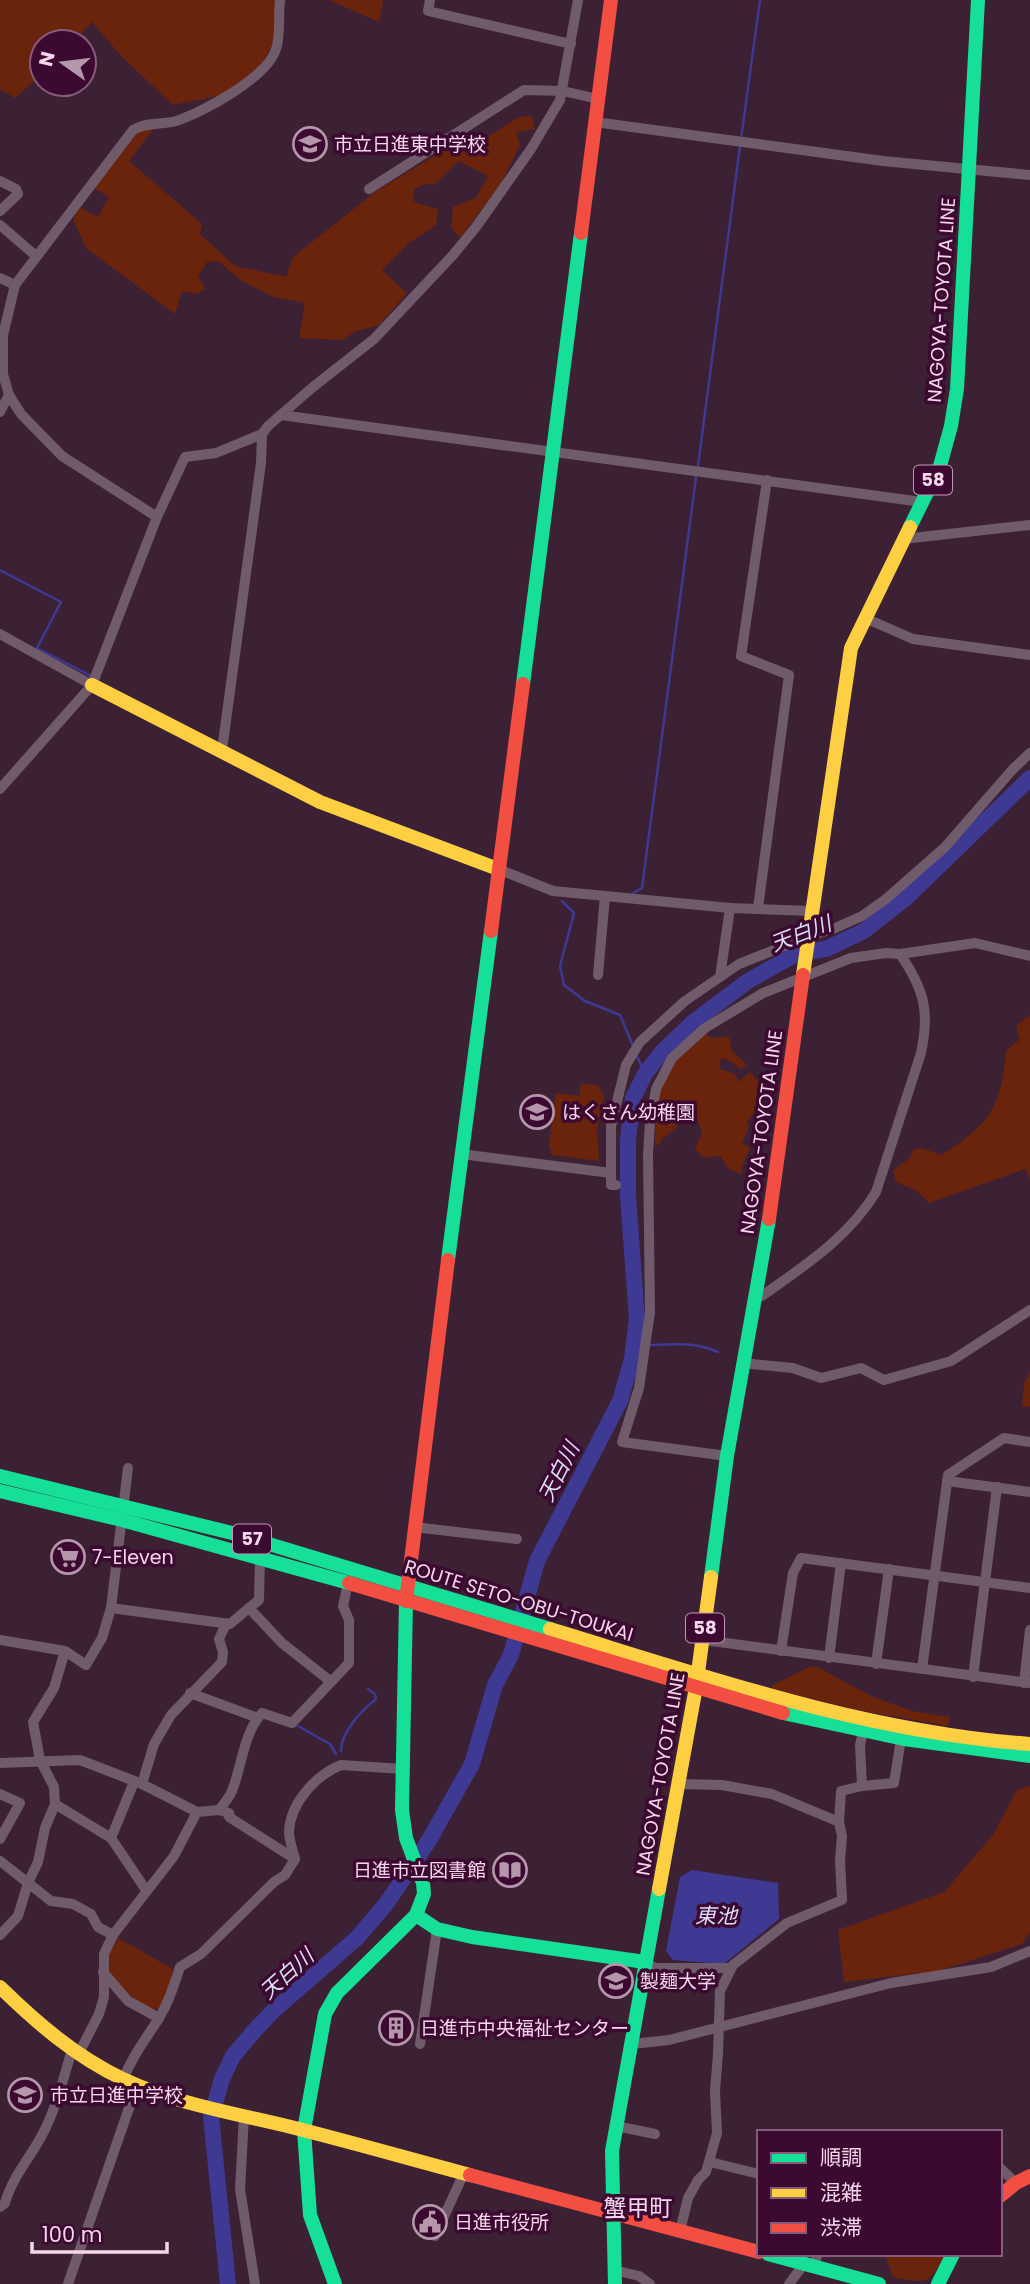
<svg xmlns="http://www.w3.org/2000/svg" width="1030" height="2284" viewBox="0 0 1030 2284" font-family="Poppins,'Noto Sans JP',sans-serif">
  <rect width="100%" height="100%" fill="#3c2135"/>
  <!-- green -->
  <g fill="#6a240c">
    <path d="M0,0H286C276,37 267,76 226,93C210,99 190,101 173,105L122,57L92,22L74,42H42V74L15,98L0,89Z"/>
    <path d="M329,0H383L379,22Z"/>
    <path d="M532,116L535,129L516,132L520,145L501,183L460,238L451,227L453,207L476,198L488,176L459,161L434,185L426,184L414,189L413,202L438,209L436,225L409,243L382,270L407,293L379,325L356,331L342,340L299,338L305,303L274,297L242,281L218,261L207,262L198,276L205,289L196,294L182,291L175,314L86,248L73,219L79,207L98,217L109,197L94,188L139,131L154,128L129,161L202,224L200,234L235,266L286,277L293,257L375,192L444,150L464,152L519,117Z"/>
    <path d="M1030,1015V1180L1025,1169L929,1203L917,1191L896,1182L893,1170L909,1159L913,1150L921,1148L942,1155C989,1124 1001,1109 1006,1051L1020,1039L1016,1026Z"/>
    <path d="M703,1031L711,1038L729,1037L732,1051L747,1065L741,1069L725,1058L719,1061L720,1069L735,1074L738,1082L750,1072L765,1088L759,1106L747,1122L749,1127L742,1143L750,1148L741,1168L742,1174L729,1169L720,1156L705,1158L695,1149L702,1133L697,1119L686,1115L675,1129L662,1139L658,1146L655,1143C656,1118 654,1088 668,1067C677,1054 692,1043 703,1031Z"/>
    <path d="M581,1084L598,1085L604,1096L597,1129L599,1161L552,1155L549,1145L556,1093L579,1096Z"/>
    <path d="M1030,1370V1407L1022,1406L1024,1384Z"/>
    <path d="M811,1666L819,1668L871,1696L912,1711L950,1717L948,1726L858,1710L773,1689L771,1686Z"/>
    <path d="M1030,1786V1932L1022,1944L938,1971L844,1982L838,1930L944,1892L993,1835L1017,1790Z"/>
    <path d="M118,1938L173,1969L168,1992L158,2009C137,2008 121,1986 108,1971L109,1955Z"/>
    <path d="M885,2254H946C928,2284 929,2284 893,2277Z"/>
  </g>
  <!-- water -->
  <path fill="#3e3992" d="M692,1870L778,1883L779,1919L724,1964L673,1960L666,1951L680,1877Z"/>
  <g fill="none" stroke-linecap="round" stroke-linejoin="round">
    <!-- stream -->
    <g stroke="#3e3992" stroke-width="2.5">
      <path d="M741,139L760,0"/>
      <path d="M698,466L740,146"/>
      <path d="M0,570L61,602L37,648L91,676"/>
      <path d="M632,894L642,888L696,477"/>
      <path d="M562,901L574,913L560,966L564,985L585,1001L620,1015L633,1046"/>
      <path d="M637,1056L645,1074"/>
      <path d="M634,1344H643"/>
      <path d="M650,1345C675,1344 695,1342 718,1352"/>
      <path d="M298,1726L330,1744L336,1754"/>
      <path d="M341,1751C341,1732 361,1711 376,1699L375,1694L368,1689"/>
    </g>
    <!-- river -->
    <path stroke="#3e3992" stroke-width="16" d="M228,2284L211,2117L222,2079L233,2056L255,2030L273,2011L357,1938L386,1904L428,1842L472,1764L495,1685L511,1655L537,1561L620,1401L632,1359L637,1319L628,1196V1140L633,1098L645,1074L661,1053L692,1023L748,981L798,953L826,949L864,931L906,898L1030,778"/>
    <!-- street -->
    <g stroke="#6f5b6a" stroke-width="10">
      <path d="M430,0L428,11L571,44"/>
      <path d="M595,122L883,161L1030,175"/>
      <path d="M0,181L16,189L18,194L0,211"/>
      <path d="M369,189L524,90L563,91L598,99"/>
      <path d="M0,225L36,256"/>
      <path d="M0,278L15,285"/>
      <path d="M0,412L9,395"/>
      <path d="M281,415L922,502"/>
      <path d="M157,517L62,456L21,414L9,395L3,374V335L15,285L133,130C145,122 162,125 176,121C202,113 268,77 276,49C281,35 278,15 280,0"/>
      <path d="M903,539L1030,525"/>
      <path d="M865,618L913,639L1030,655"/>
      <path d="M0,634L92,685"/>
      <path d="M222,750L261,463L262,434"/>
      <path d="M0,789L92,685L157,517L185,457L216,453L262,434L268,426L313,387L374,339L453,255L476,227L531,149L560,100L578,0"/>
      <path d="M498,869L553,891L730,908L812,911"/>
      <path d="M758,908L789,675L741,656L767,480"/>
      <path d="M598,975L605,896"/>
      <path d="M720,977L730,908"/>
      <path d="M461,1154L611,1173"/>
      <path d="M616,1185H611V1126L626,1065L640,1042L685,1001L739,964L809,936L833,929L862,916L886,899L945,847L1013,769L1030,753"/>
      <path d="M756,1296H762C804,1266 849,1237 876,1192L921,1053C930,1011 924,989 900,954"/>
      <path d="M742,1363L793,1368L821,1378L861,1368L884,1380L951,1361L1030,1310"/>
      <path d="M727,1456L622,1442L639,1388L650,1312L648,1155L650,1122L656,1089L672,1058L705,1028L763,993L851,958L886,953L900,954L975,943L1030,956"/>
      <path d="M947,1481L1030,1492"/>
      <path d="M414,1527L517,1539"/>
      <path d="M260,1557L259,1600L249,1608L282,1643L330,1681"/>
      <path d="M111,1608L230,1624L249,1608"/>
      <path d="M0,1640L65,1651L86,1665L102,1638L111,1608L128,1468"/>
      <path d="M703,1640L1030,1683"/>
      <path d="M781,1651L793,1573L801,1558L1030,1588"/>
      <path d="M829,1658L841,1563"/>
      <path d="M876,1664L889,1569"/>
      <path d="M922,1669L948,1475L1004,1438L1030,1442"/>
      <path d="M973,1677L997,1487"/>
      <path d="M1024,1683L1030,1630"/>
      <path d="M190,1693L258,1718"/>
      <path d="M0,1763L80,1760L142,1784L197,1812"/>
      <path d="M142,1784L154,1744L171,1715L222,1662L223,1652L219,1639L226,1624"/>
      <path d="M679,1784L722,1785L772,1794L839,1822L842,1836L840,1860L842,1900L787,1923L733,1965L720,1991L718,2054L715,2091L717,2133L706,2172L698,2180L688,2198L680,2231"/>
      <path d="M862,1786L860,1745L863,1732"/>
      <path d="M0,1794L20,1803L0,1839"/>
      <path d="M55,1804L111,1838L146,1890"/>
      <path d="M219,1810C224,1804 229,1798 232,1791C242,1766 243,1734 262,1713L292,1723L349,1663V1620L343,1606L348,1583"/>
      <path d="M839,1822L841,1791L862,1786L894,1783L901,1739"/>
      <path d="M111,1838L134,1782"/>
      <path d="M0,1861L51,1901L73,1904L91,1914L98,1927L113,1935"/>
      <path d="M0,1935L18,1916L28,1883L38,1862L45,1828L55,1804L54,1787L40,1760L33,1722L54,1688L65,1651"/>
      <path d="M645,1962L655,1968H731"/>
      <path d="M103,1972L128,2001L159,2018"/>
      <path d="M420,2044L437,1929"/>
      <path d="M632,2044L669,2040L891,1983L991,1967L1030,1951"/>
      <path d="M78,2055L99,2014L104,1997V1954L113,1935L174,1856L197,1812L219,1810L229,1813V1817L295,1859"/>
      <path d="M123,2080C132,2056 146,2039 159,2018C169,2002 174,1985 180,1967L201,1954L274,1882L285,1875L295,1859C293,1851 289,1840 289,1832C290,1803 316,1775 341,1765L403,1769"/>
      <path d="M244,2116L240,2189L255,2284"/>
      <path d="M616,2126L655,2134"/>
      <path d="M710,2162L759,2174"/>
      <path d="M1000,2168L1016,2183"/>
      <path d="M0,2207L5,2203C12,2178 29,2159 41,2137C56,2110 63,2079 72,2050"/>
      <path d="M435,2236L464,2173"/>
      <path d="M813,2266L818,2254"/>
      <path d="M614,2270L639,2276L650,2284"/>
      <path d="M68,2284L137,2085"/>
      <path d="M789,2284L804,2264"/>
    </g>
    <!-- fast -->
    <g stroke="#16e098" stroke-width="14">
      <path d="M910,527L940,466L951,426L957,389L978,0"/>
      <path d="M523,684L581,233"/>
      <path d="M448,1260L491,931"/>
      <path d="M0,1476L236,1534L550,1629"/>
      <path d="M0,1491L122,1520L349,1583"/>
      <path d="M711,1577L727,1456L769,1219"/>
      <path d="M783,1713L904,1739L1030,1756"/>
      <path d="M416,1915L437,1929L472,1937L645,1962"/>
      <path d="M768,2254L879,2284"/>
      <path d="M335,2284L310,2215L304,2130L325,2014L337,1993L416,1915L424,1894L423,1883L406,1838L402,1810L406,1601"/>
      <path d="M615,2284L612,2151L659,1889"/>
      <path d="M938,2284L953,2254"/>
    </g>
    <!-- slow -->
    <g stroke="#ffcf43" stroke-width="14">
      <path d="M92,685L320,802L498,869"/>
      <path d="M803,975L851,648L910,527"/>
      <path d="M550,1629C707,1677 865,1732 1030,1744"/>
      <path d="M659,1889L696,1687L711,1577"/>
      <path d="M0,1987C37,2023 76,2057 123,2079C176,2104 234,2113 291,2127C351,2142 410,2159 470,2175"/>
    </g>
    <!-- jam -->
    <g stroke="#f24e42" stroke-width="14">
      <path d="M581,233L611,0"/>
      <path d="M491,931L523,684"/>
      <path d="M769,1219L803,975"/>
      <path d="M349,1583L783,1713"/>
      <path d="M406,1601L448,1260"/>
      <path d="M470,2175L759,2252"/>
      <path d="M1000,2196L1016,2183L1030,2176"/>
    </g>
  </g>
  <!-- icons -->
  <defs>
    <g id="school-ring" transform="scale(1.75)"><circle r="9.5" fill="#3c0a31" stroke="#b597ab" stroke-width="1.5"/><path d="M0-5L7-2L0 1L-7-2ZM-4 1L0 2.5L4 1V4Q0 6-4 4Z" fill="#b597ab"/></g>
    <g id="supermarket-ring" transform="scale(1.75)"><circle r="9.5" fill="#3c0a31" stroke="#b597ab" stroke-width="1.5"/><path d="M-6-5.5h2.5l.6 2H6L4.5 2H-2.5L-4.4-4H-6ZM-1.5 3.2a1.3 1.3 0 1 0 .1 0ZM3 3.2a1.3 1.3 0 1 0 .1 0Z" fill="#b597ab"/></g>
    <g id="library-ring" transform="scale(1.75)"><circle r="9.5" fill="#3c0a31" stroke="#b597ab" stroke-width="1.5"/><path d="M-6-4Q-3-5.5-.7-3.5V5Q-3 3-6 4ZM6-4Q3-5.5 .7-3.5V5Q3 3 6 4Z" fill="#b597ab"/></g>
    <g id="university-ring" transform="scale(1.75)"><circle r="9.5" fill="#3c0a31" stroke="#b597ab" stroke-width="1.5"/><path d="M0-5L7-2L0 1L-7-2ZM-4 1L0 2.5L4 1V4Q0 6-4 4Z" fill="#b597ab"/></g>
    <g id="building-ring" transform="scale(1.75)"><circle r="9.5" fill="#3c0a31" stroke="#b597ab" stroke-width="1.5"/><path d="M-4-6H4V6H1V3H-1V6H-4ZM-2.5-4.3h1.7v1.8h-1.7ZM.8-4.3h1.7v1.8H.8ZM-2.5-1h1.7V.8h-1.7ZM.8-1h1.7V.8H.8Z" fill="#b597ab"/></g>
    <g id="civic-ring" transform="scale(1.75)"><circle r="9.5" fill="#3c0a31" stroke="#b597ab" stroke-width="1.5"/><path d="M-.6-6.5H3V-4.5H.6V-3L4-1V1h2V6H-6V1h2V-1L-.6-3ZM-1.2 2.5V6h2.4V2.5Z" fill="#b597ab"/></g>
  </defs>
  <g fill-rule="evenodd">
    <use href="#school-ring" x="310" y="144"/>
    <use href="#school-ring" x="537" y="1112"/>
    <use href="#supermarket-ring" x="68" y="1557"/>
    <use href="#library-ring" x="510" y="1870"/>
    <use href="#university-ring" x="616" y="1981"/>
    <use href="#building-ring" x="396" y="2028"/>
    <use href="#school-ring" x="25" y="2095"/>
    <use href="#civic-ring" x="430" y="2222"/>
  </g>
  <g text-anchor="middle" stroke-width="7" stroke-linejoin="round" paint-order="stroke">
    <!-- shield labels -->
    <g fill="#3c0a31" stroke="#be99b3" stroke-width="2">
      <rect x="914" y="465.5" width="38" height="29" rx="5"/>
      <rect x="233" y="1524.5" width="38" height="29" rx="5"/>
      <rect x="686" y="1613.5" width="38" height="29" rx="5"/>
    </g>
    <g font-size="18" font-weight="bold" fill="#f6d6eb">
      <text x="933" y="486">58</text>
      <text x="252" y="1545">57</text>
      <text x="705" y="1634">58</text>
    </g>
    <!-- poi labels -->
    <g font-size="19" fill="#f6d6eb" stroke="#3c0a31" text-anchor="start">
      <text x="334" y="151">市立日進東中学校</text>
      <text x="562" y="1119">はくさん幼稚園</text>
      <text x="92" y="1564">7-Eleven</text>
      <text x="486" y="1877" text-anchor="end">日進市立図書館</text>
      <text x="640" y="1988">製麺大学</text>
      <text x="420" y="2035">日進市中央福祉センター</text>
      <text x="50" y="2102">市立日進中学校</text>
      <text x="454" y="2229">日進市役所</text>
    </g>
    <!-- street labels -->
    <g font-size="19" fill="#f6d6eb" stroke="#3c0a31">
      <text transform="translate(941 300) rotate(-86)" y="7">NAGOYA-TOYOTA LINE</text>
      <text transform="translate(761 1132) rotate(-82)" y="7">NAGOYA-TOYOTA LINE</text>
      <text transform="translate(519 1600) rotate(17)" y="7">ROUTE SETO-OBU-TOUKAI</text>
      <text transform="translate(660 1774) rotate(-80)" y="7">NAGOYA-TOYOTA LINE</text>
    </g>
    <!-- water labels -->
    <g font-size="21" font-style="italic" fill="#dadef8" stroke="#3c0a31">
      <text transform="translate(801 934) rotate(-21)" y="7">天白川</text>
      <text transform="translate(559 1472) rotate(-63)" y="7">天白川</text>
      <text x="716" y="1923">東池</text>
      <text transform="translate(287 1974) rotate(-42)" y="7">天白川</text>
    </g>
    <!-- quarter labels -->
    <g font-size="23" fill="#f6d6eb" stroke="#3c0a31">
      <text x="638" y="2216">蟹甲町</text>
    </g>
  </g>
  <!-- legend -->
  <rect x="757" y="2130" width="245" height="126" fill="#3c0a31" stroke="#865c7b" stroke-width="2"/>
  <rect x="771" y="2153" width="35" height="10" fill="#16e098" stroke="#865c7b" stroke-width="2"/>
  <text x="820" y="2165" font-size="21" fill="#f6d6eb">順調</text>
  <rect x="771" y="2188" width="35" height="10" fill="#ffcf43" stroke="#865c7b" stroke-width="2"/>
  <text x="820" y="2200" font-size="21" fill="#f6d6eb">混雑</text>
  <rect x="771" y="2223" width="35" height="10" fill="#f24e42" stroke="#865c7b" stroke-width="2"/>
  <text x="820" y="2235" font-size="21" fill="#f6d6eb">渋滞</text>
  <!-- north arrow -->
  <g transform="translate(63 63) rotate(284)"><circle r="33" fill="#3c0a31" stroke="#865c7b" stroke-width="2"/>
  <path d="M0-5L12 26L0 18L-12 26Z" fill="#b597ab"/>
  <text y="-10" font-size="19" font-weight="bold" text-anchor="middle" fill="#f6d6eb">N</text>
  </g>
  <!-- scale -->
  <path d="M32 2242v10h135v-10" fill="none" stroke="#f6d6eb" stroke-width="3.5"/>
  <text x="42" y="2242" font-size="21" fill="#f6d6eb" stroke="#3c0a31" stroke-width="5" paint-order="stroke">100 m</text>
</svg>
